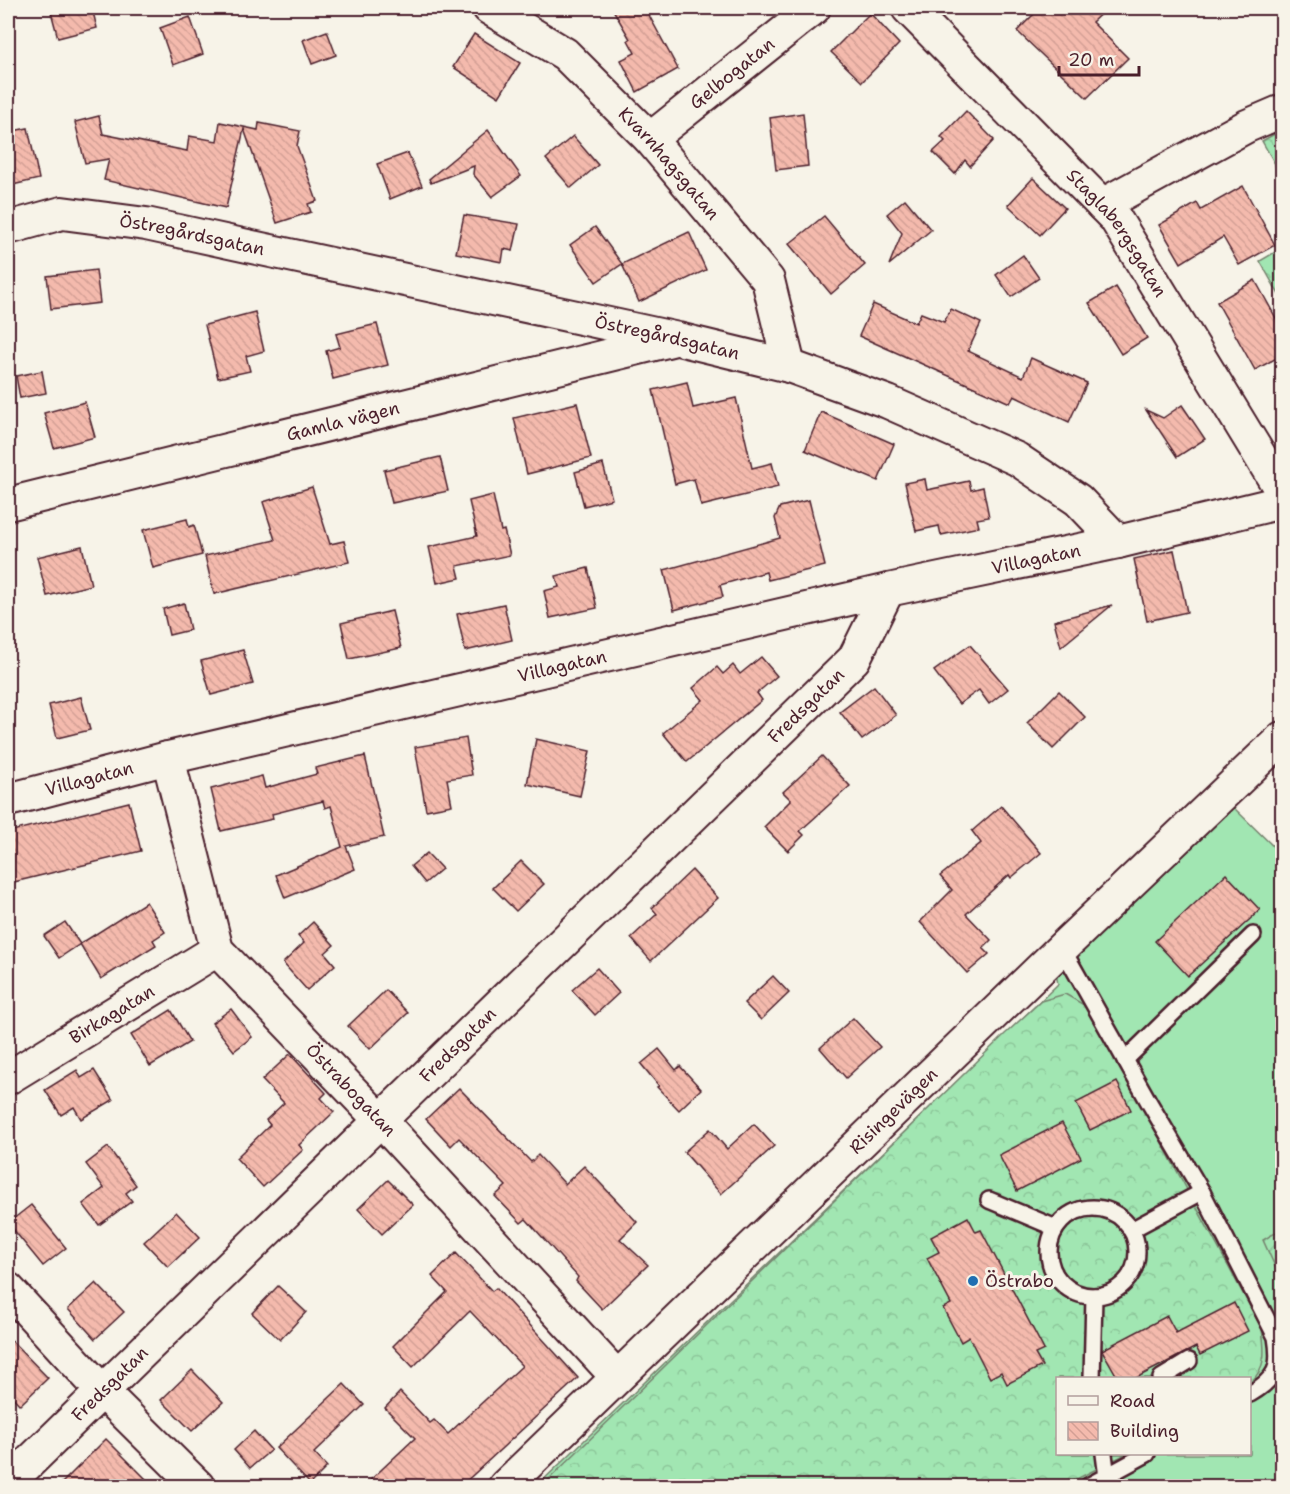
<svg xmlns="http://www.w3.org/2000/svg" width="1290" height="1494" viewBox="0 0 1290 1494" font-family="'Shantell Sans',sans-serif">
  <defs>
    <pattern id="forest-crowns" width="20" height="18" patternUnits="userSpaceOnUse" patternTransform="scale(1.5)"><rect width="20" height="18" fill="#a1e6b2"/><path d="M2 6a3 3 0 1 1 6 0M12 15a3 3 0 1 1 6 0" fill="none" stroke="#8cc599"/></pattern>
    <pattern id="garden-furrows" width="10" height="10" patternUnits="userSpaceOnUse" patternTransform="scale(1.5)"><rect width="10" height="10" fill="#a1e6b2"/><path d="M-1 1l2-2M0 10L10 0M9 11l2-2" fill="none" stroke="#8cc599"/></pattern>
    <pattern id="building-back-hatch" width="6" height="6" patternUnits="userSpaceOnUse" patternTransform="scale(1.5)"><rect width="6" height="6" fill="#f4baad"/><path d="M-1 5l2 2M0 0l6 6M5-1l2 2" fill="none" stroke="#d39f95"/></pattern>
  </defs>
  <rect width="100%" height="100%" fill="#f7f3e8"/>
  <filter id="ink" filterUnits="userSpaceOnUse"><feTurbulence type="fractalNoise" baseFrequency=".0167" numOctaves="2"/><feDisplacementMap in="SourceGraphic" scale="12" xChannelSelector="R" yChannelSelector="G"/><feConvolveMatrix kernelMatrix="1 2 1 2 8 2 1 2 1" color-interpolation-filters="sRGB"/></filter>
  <g filter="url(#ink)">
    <!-- grass -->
    <path fill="#a1e6b2" stroke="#76826e" stroke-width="1.5" fill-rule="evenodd" d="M1232,806L1282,855V1486H537L1058,984L1056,974ZM1058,1378H1250V1454H1058Z"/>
    <!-- forest -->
    <g fill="url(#forest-crowns)" stroke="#76826e" stroke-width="1.5">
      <path d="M1282,130V203L1275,164L1262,141Z"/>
      <path d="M1282,248V300L1260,261Z"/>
      <path d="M1065,994L1084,1005L1120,1065L1262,1329C1265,1351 1267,1367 1250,1383V1378H1058V1454H1126L1063,1486H542L1005,1034L1041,1001Z"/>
    </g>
    <!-- garden -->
    <path fill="url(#garden-furrows)" stroke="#76826e" stroke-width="1.5" d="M1282,1229V1282L1263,1240Z"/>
    <!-- building -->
    <g fill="url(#building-back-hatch)" stroke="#4a1f2b" stroke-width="1.5">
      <path d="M50,8H92L97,28L58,38Z"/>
      <path d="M612,8H645L678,69L637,92L621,60L635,53L628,40L630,39Z"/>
      <path d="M1040,8H1107L1092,22L1128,58L1087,98L1017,31Z"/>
      <path d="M870,13L899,44L862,82L831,52Z"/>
      <path d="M190,17L203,54L173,65L160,28Z"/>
      <path d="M327,31L336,55L312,64L303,40Z"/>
      <path d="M474,34L520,63L499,97L453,67Z"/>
      <path d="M966,111L994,140L970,166L965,160L955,174L933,152L945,141L941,137Z"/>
      <path d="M803,113L808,166L776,170L770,118Z"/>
      <path d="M99,116L103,134L187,151L189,136L217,141L220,122L258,130L259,123L300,131L297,146L317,201L308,204L311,212L277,223L244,129L226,208L104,180L109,159L85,163L75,122Z"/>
      <path d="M28,128L39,179L8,186V132Z"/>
      <path d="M488,130L521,176L492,197L473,174L474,166L431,183L429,179Z"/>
      <path d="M573,136L598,165L571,188L546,159Z"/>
      <path d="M408,153L422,186L390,199L377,164Z"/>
      <path d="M1033,178L1065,208L1040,235L1008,205Z"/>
      <path d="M1243,186L1275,245L1239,265L1223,237L1181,263L1159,225L1197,203L1201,210Z"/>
      <path d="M905,199L931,230L889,265L902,233L887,214Z"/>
      <path d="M464,215L519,224L513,251L504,249L502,262L456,253Z"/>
      <path d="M824,216L865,265L831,294L789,244Z"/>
      <path d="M595,227L622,264L596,282L570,245Z"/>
      <path d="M689,232L706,270L639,302L622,264Z"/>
      <path d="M1023,255L1039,278L1011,297L996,275Z"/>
      <path d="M96,270L100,303L51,309L47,276Z"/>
      <path d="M1255,280L1282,329V355L1255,370L1217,302Z"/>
      <path d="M1116,287L1147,338L1121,354L1089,303Z"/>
      <path d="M873,304L916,323L921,313L944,322L951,309L981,323L968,351L1023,377L1031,358L1087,383L1069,422L1014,396L1010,403L859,336Z"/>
      <path d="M255,312L264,351L246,356L250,371L218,378L205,325Z"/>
      <path d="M377,324L388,365L333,379L326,351L340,347L336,334Z"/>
      <path d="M42,371L46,393L20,398L16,376Z"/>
      <path d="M687,382L693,408L736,398L752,468L772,463L778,487L701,506L694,479L675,484L653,390Z"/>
      <path d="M85,402L95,437L54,448L44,413Z"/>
      <path d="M577,403L591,458L527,474L514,418Z"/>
      <path d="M1182,405L1205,439L1177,457L1146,410L1163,418Z"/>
      <path d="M821,412L894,444L878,481L805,450Z"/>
      <path d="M440,457L448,491L392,503L384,470Z"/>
      <path d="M603,464L612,499L584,506L575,472Z"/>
      <path d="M925,479L927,490L969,481L971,490L983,487L989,517L977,519L979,527L941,535L939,526L916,531L905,483Z"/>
      <path d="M312,487L330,544L344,541L349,562L214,594L205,556L275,540L263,502Z"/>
      <path d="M493,495L501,531L504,530L510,555L457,566L460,578L437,583L429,547L477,536L469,501Z"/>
      <path d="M809,500L825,566L768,580L766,572L720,585L723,597L674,610L664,570L780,538L775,518L780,507Z"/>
      <path d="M187,519L189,527L194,525L202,555L153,568L143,530Z"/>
      <path d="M82,546L91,585L47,596L37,557Z"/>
      <path d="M1174,550L1187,612L1147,621L1134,559Z"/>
      <path d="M588,568L597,608L550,618L544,591L559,587L556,576Z"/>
      <path d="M184,603L190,630L169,635L163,609Z"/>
      <path d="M504,604L512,640L465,651L457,614Z"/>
      <path d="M1112,605L1061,647L1054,621Z"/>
      <path d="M392,611L401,648L349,659L341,623Z"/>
      <path d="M970,645L1008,689L989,704L979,690L959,704L934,671Z"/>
      <path d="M243,650L253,684L211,695L201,661Z"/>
      <path d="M761,657L777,676L757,693L762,700L687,762L663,733L703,700L693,688L717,667L723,674L733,665L740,674Z"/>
      <path d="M874,686L896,715L862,740L840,712Z"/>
      <path d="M1059,691L1085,717L1053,749L1027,723Z"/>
      <path d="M81,697L90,730L57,738L49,705Z"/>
      <path d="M466,738L472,775L447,779L452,805L426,810L415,747Z"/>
      <path d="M536,739L590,751L580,796L527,784Z"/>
      <path d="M365,756L384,837L346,846L355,869L285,898L276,875L342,847L331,806L325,808L323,801L272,814L273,819L221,831L211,789L262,776L265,788L317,774L315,768Z"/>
      <path d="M822,756L850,786L800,831L804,835L788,851L764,827L791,800L783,792Z"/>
      <path d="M129,802L141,851L14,882L13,877L8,878V832Z"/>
      <path d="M1001,806L1041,853L1011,878L1009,875L966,914L991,940L983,948L989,954L967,973L920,922L952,890L940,876L981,843L972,831Z"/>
      <path d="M427,853L442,869L425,883L411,866Z"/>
      <path d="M521,861L544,884L516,911L493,888Z"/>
      <path d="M692,870L718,898L651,961L631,938L657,914L652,908Z"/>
      <path d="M1226,874L1260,910L1188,976L1155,941Z"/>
      <path d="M146,902L165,932L153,940L156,945L101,979L80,944Z"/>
      <path d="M65,922L80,944L59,958L44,936Z"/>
      <path d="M313,922L334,945L325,953L335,965L307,990L283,963L304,943L298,936Z"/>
      <path d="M597,968L619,993L595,1015L572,990Z"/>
      <path d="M773,976L789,993L761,1020L744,1003Z"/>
      <path d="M386,990L408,1013L370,1049L348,1026Z"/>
      <path d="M231,1009L252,1037L234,1051L212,1023Z"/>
      <path d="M171,1010L190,1042L150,1066L131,1035Z"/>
      <path d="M853,1018L880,1047L846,1078L820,1048Z"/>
      <path d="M659,1049L676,1070L680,1066L701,1089L679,1110L657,1087L659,1086L641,1064Z"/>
      <path d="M290,1054L326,1093L321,1098L334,1112L299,1145L303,1150L263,1187L236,1158L270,1125L266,1120L284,1103L262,1080Z"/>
      <path d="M77,1070L81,1078L94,1070L113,1100L81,1119L74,1107L61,1115L45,1090Z"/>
      <path d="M1117,1082L1131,1110L1090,1130L1076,1103Z"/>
      <path d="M459,1088L531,1162L538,1155L565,1184L584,1166L637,1222L620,1239L648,1265L602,1309L576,1281L578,1277L526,1219L521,1223L495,1196L506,1186L459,1138L451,1146L426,1119Z"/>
      <path d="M1062,1123L1081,1158L1017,1191L999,1155Z"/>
      <path d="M754,1124L774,1146L721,1194L684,1152L710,1129L727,1149Z"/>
      <path d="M108,1147L136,1185L126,1193L132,1201L99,1225L83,1204L104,1188L86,1164Z"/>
      <path d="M388,1180L413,1205L382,1234L358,1209Z"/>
      <path d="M31,1205L66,1248L43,1266L8,1223Z"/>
      <path d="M176,1212L200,1237L168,1267L144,1242Z"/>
      <path d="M968,1217L976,1232L981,1230L1044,1350L1035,1354L1042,1366L1007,1384L1001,1372L990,1378L969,1337L961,1342L943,1308L951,1304L927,1258L939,1252L931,1237Z"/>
      <path d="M456,1253L492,1291L496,1288L578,1378L461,1486H364L415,1438L385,1408L400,1392L430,1423L434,1420L448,1434L522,1366L470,1311L413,1367L393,1346L447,1292L432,1276Z"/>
      <path d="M96,1283L124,1312L95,1339L68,1309Z"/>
      <path d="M278,1286L306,1312L280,1340L252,1313Z"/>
      <path d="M1234,1303L1248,1331L1200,1355L1196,1347L1136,1378H1118L1102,1350L1167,1316L1176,1333Z"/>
      <path d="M8,1337L48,1378L20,1405L8,1392Z"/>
      <path d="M192,1370L223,1402L192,1431L161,1400Z"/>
      <path d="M344,1384L364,1405L314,1453L327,1467L310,1484L276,1448Z"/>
      <path d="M254,1431L271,1450L250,1468L234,1450Z"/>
      <path d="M106,1439L153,1486H59Z"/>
    </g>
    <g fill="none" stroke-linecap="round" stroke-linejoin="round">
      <!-- lane casing -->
      <g stroke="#4a1f2b" stroke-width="20">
        <g id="lane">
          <path d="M1062,948L1150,1104L1202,1192L1276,1337C1281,1367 1277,1378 1250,1394"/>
          <path d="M1125,1060L1253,935"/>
          <path d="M989,1200L1056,1228"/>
          <circle cx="1093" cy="1252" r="44"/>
          <path d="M1131,1230L1202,1192"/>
          <path d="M1092,1378L1094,1296"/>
          <path d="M1161,1378L1189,1361"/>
          <path d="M1104,1454L1107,1477"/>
          <path d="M1088,1486L1147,1454"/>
        </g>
      </g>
      <!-- street casing -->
      <g stroke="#4a1f2b" stroke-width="36">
        <g id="street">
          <path id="s1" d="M489,8L565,54L650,139L768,280L789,366"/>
          <path id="s2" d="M908,8L1115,218L1282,492"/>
          <path id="s3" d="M650,139L814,8"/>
          <path d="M1102,205L1247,126L1282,111"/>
          <path id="s4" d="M8,228L62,213L146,224L678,339L789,366L888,402L1017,459L1078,500L1118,542L1282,502"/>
          <path id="s5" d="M8,504L671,340"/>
          <path id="s6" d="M168,758L217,950L381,1121L617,1377"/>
          <path id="s7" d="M8,800L168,758L888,590L1118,542"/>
          <path id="s8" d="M8,1078L217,950"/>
          <path d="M8,1289L102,1391L198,1486"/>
          <path id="s9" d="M8,1483L854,659L888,590"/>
          <path id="s10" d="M505,1486L1062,948L1282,738"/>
        </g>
      </g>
      <!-- lane -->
      <use href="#lane" stroke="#f7f3e8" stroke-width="15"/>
      <!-- street -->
      <use href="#street" stroke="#f7f3e8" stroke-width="32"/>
    </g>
  </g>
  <!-- markers -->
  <circle fill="#1f6fb2" stroke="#f7f3e8" stroke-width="2" cx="973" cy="1281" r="6"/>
  <g text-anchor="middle" stroke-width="6" stroke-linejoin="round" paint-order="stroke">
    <!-- street labels -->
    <g font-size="18" fill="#4a1f2b" stroke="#f7f3e8">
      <text dy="6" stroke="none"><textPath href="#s3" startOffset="105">Gelbogatan</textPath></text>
      <text dy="6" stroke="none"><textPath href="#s1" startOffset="240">Kvarnhagsgatan</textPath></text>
      <text dy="6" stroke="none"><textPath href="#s2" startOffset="308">Staglabergsgatan</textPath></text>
      <text dy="6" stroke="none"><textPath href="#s4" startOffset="188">Östregårdsgatan</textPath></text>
      <text dy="6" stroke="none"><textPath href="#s4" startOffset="674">Östregårdsgatan</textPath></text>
      <text dy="6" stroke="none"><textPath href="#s5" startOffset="345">Gamla vägen</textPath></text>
      <text dy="6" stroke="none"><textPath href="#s7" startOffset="1056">Villagatan</textPath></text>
      <text dy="6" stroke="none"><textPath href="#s7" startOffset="570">Villagatan</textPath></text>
      <text dy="6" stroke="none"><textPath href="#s9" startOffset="1114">Fredsgatan</textPath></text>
      <text dy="6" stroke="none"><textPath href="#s7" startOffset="84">Villagatan</textPath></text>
      <text dy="6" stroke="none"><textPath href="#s8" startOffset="122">Birkagatan</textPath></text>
      <text dy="6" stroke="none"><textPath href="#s9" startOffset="628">Fredsgatan</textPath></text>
      <text dy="6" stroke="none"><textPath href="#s6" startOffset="392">Östrabogatan</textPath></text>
      <text dy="6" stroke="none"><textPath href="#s10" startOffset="540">Risingevägen</textPath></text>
      <text dy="6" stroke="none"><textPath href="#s9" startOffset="142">Fredsgatan</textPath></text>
    </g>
    <!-- poi labels -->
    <g font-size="18" fill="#4a1f2b" stroke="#f7f3e8" text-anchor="start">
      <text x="985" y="1287">Östrabo</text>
    </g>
  </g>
  <!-- margin -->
  <rect width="1290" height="1494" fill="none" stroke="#f7f3e8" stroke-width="30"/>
  <rect x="15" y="15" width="1260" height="1464" fill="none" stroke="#4a1f2b" stroke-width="2" filter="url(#ink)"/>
  <!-- legend -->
  <rect x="1056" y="1377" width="195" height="78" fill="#f7f3e8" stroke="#b29e9c" stroke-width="1.5"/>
  <rect x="1068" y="1396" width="30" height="9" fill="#f7f3e8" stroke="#b29e9c" stroke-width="1.5"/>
  <text x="1110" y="1407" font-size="18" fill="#4a1f2b">Road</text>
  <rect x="1068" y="1422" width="30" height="18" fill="url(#building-back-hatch)" stroke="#b29e9c" stroke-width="1.5"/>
  <text x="1110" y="1437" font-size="18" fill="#4a1f2b">Building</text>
  <!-- scale -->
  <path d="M1059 66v9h80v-9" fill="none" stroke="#4a1f2b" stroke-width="3"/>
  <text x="1068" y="66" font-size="18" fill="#4a1f2b" stroke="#f7f3e8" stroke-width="4.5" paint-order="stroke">20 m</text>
</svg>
